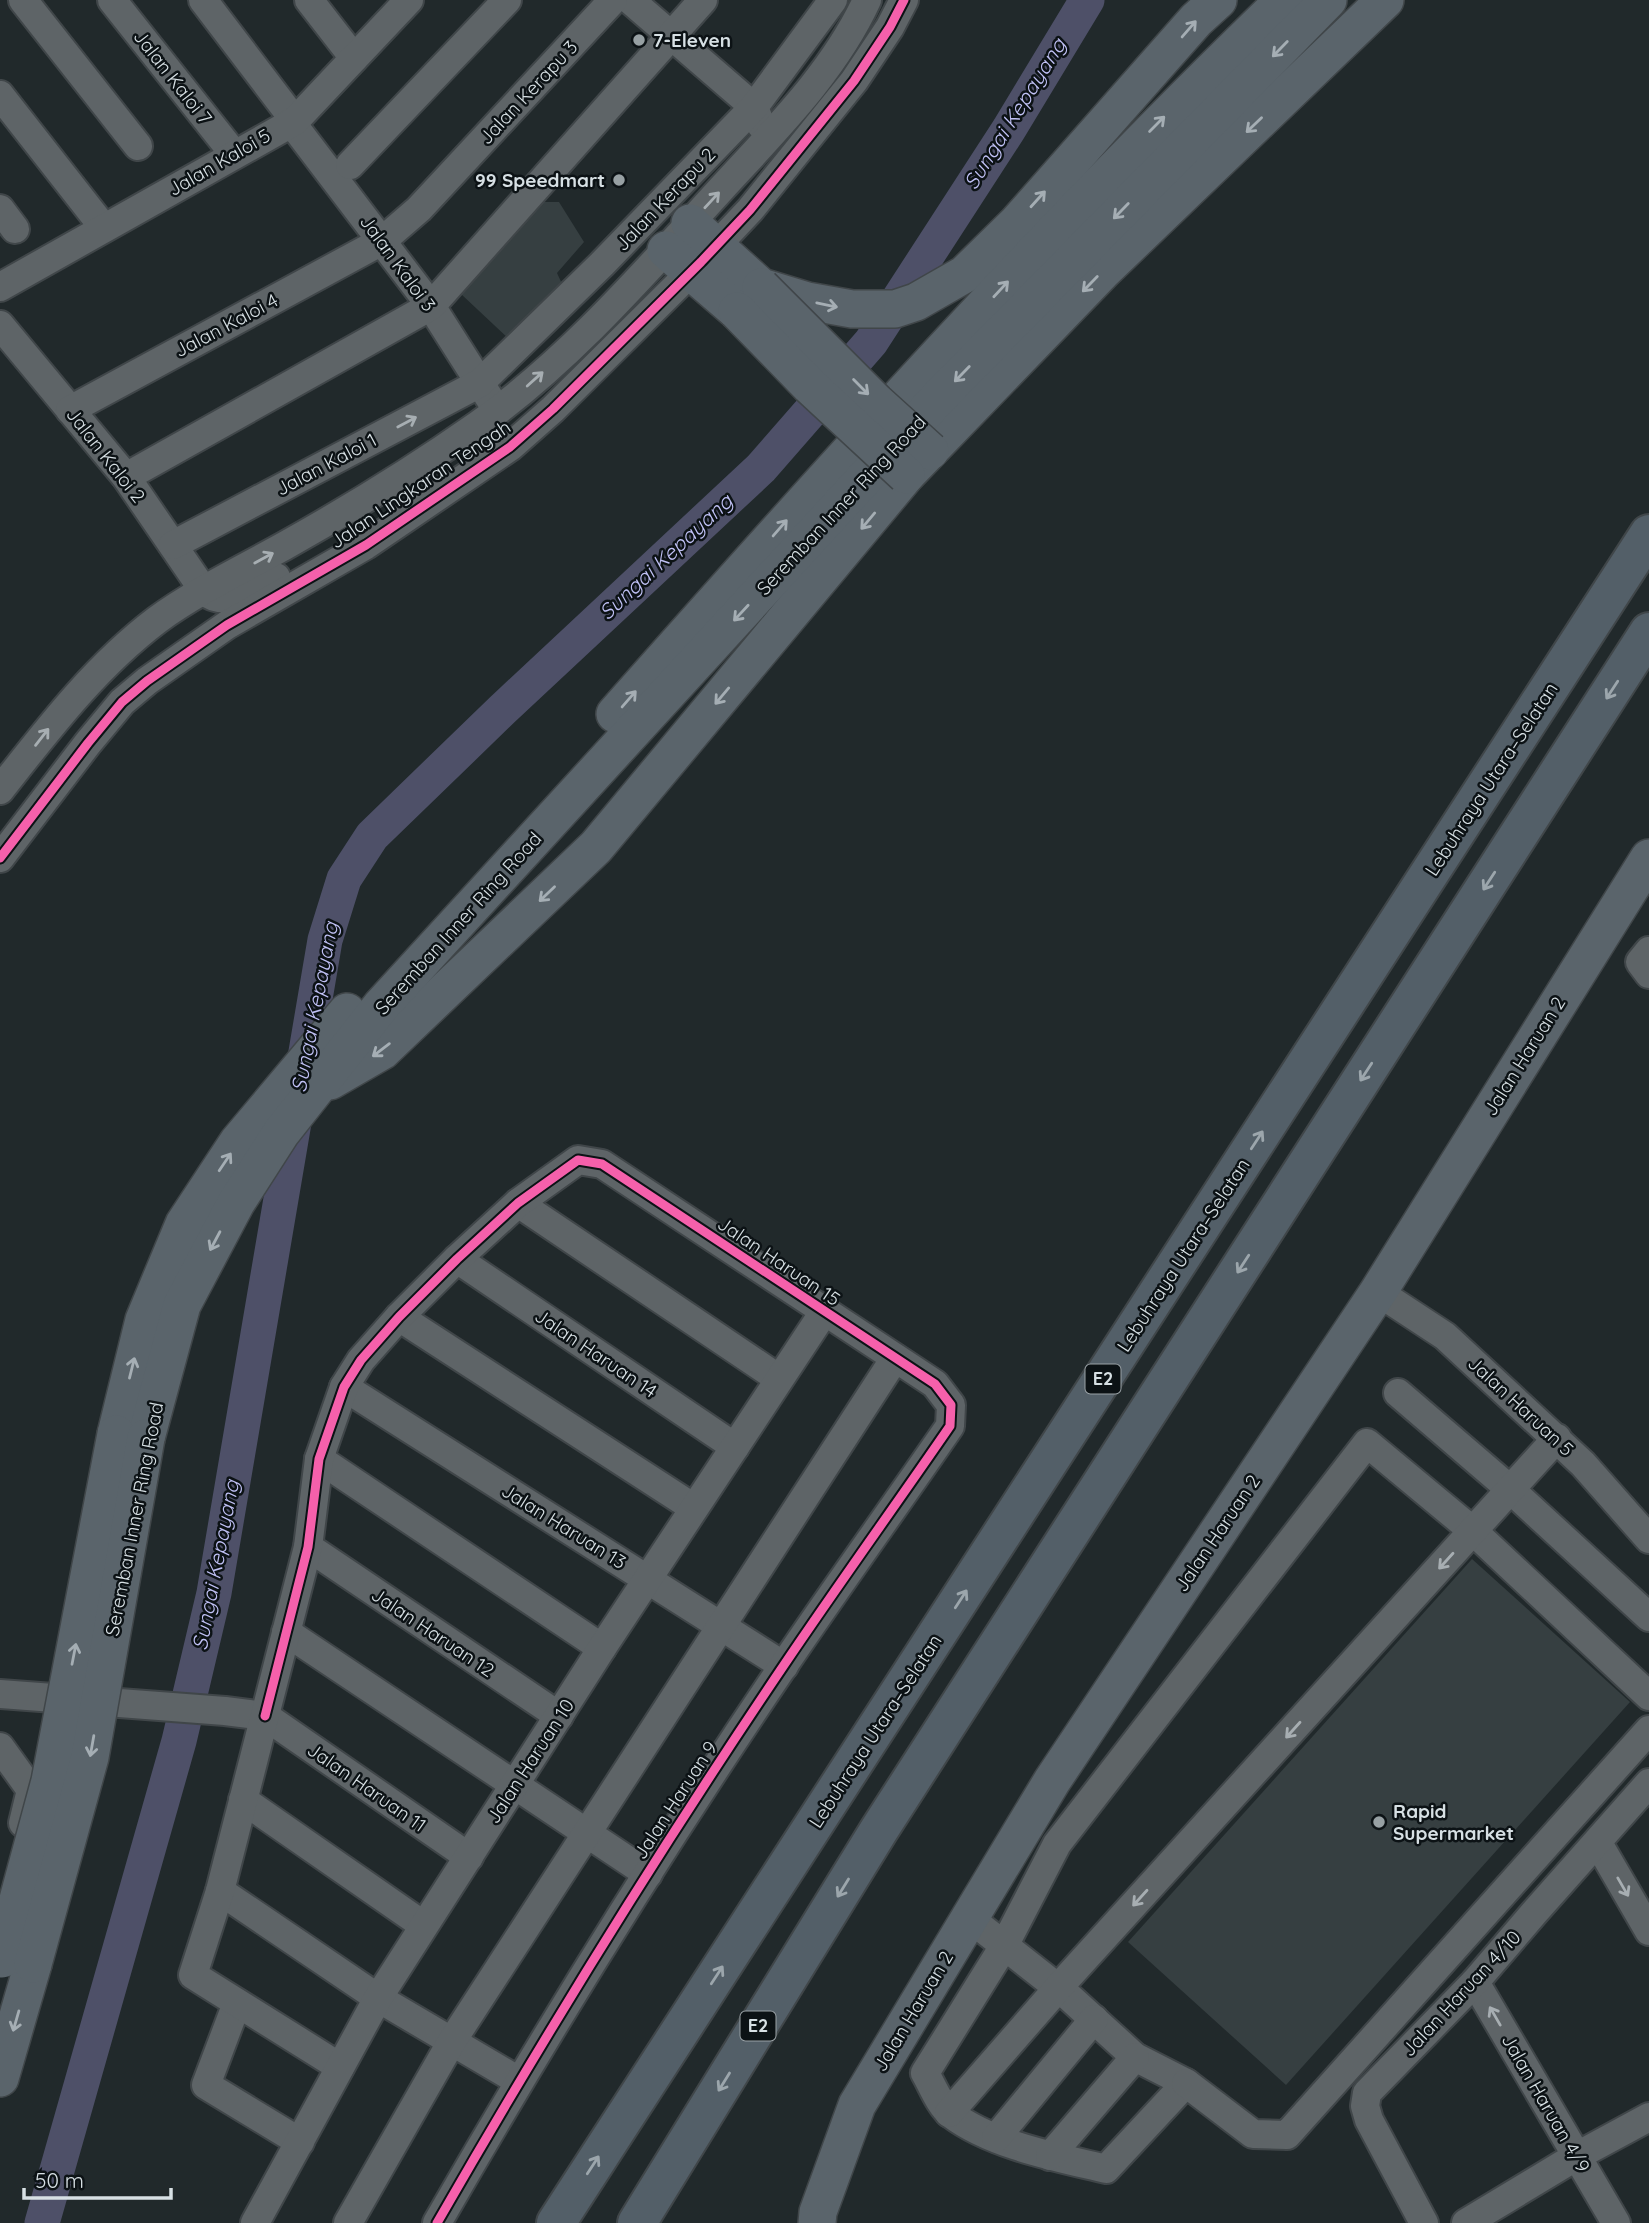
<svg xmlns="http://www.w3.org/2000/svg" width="1649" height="2223" viewBox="0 0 1649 2223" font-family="Quicksand,sans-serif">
  <rect width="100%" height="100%" fill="#21292b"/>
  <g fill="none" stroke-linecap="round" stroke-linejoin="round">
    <!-- river -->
    <path stroke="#4e5068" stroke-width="35" d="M42,2223L179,1741L214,1593L325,940L344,879L372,836L502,710L761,468L871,342L1009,129L1087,0"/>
  </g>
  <!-- building -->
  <g fill="#363f41">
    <path d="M544,202H559L584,242L557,273L563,286L511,341L461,294Z"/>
    <path d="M1472,1559L1630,1702L1286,2085L1128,1942Z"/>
  </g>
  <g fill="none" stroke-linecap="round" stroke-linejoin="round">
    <!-- minor casing -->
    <g stroke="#404649" stroke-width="32">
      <g id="minor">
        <path d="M23,0L138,146"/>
        <path d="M112,0L234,154"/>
        <path d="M203,0L295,121"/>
        <path d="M309,0L354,58"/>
        <path d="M630,0L754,107L761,125"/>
        <path d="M0,95L104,228"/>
        <path d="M291,122L431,306L490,399"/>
        <path d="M350,165L507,0"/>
        <path d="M0,209L15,229"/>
        <path d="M0,287L295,121L409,0"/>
        <path d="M0,325L126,477L204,591C226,610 254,587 276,577"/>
        <path d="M70,410L382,241L419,209L613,0"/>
        <path d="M126,477L431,306L703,0"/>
        <path d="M173,545L480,383L602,264L754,107L833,0"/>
        <path d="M0,790C48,729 95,667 157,620C195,592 245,568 286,545C352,508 417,468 478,425C571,359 646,271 722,188C775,130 834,72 867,0"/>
        <path d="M0,858L88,743L122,702L147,681L227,625L366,545L510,447L553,409L701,262L750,210L854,81L890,27L904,0"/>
        <path d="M1649,951L1640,962L1649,974"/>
        <path d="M518,1203L778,1378"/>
        <path d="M457,1259L735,1447"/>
        <path d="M1378,1292L1445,1336L1583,1464L1649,1539"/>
        <path d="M399,1317L694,1508"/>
        <path d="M344,1387L784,1666"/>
        <path d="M1398,1393L1511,1490L1649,1617"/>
        <path d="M319,1459L602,1648"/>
        <path d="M308,1547L559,1716"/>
        <path d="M286,1632L648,1874"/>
        <path d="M0,1694L225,1711L265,1716L469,1857"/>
        <path d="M0,1747L31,1790L23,1823"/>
        <path d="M243,1800L423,1925"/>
        <path d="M1598,1843L1649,1931"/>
        <path d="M220,1891L378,1998L519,2081"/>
        <path d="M968,1917L1067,1995L1135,2057L1186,2083L1106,2169C1056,2157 992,2145 951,2114C940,2106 932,2085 925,2073L1004,1946L1057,1844L1367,1443L1473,1531L1649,1696"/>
        <path d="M1475,1982L1616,2223"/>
        <path d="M237,2003L206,2085L300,2142"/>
        <path d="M340,2067L193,1975L220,1891L308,1547L319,1459L344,1387L361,1360L399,1317L457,1259L518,1203L578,1160L602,1164L935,1384L951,1405L950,1426C895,1506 838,1585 784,1665C661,1847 546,2033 437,2223"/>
        <path d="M1186,2083L1253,2134L1287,2135L1649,1730"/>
        <path d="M949,2113L1058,1988L1557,1438"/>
        <path d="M996,2138L1094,2019"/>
        <path d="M1050,2156L1135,2057"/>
        <path d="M255,2223L378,1998L602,1648L824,1312"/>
        <path d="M348,2223L452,2041L895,1358"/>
        <path d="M1424,2223L1369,2120L1365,2106L1367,2093L1475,1982L1534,1913L1649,1783"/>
        <path d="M1466,2223L1577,2156L1649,2117"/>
      </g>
    </g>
    <!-- major casing -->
    <g stroke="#404649" stroke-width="40">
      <g id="major">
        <path d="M690,223L761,287L807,301L852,309H895L916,302L965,274L1017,223L1196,20L1218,0"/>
        <path d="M666,250L737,311"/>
        <path d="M615,714C831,470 1049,227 1284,0"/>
        <path d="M330,1081L382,1051L596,847L906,475L1103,271L1385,0"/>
        <path d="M116,1434L144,1320L184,1224L238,1142L347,1012"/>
        <path d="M146,1438L182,1305L236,1203L281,1133L381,1006L939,397L1328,0"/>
        <path d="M0,2078L33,1964"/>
        <path d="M817,2223L818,2212L857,2105L1052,1781L1378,1292L1649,858"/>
      </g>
    </g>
    <!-- highway casing -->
    <g stroke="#404649" stroke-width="42">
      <g id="highway">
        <path d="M556,2223L1649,534"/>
        <path d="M637,2223L879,1830L1649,632"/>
      </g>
    </g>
    <!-- minor -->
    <use href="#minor" stroke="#5e6467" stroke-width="28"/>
    <!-- major -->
    <use href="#major" stroke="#5a646b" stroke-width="37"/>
    <!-- highway -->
    <use href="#highway" stroke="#535f68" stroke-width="38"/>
    <!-- major-bridge casing -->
    <g stroke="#404649" stroke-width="40" stroke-linecap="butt">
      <g id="major-bridge">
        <path d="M761,287L876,402L930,451"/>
        <path d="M737,311L810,386L906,475"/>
        <path d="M2,1959L50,1781L116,1434"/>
        <path d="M33,1964L90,1757L146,1438"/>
      </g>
    </g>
    <!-- major-bridge -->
    <use href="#major-bridge" stroke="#5a646b" stroke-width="37"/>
    <!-- cycleway casing -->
    <g stroke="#0c1215" stroke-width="13">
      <g id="cycleway">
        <path d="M0,858L88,743L122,702L147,681L227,625L366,545L510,447L553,409L701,262L750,210L854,81L890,27L904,0"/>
        <path d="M265,1716L308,1547L319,1459L344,1387L361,1360L399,1317L457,1259L518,1203L578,1160L602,1164L935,1384L951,1405L950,1426C895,1506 838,1585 784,1665C661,1847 546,2033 437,2223"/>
      </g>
    </g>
    <!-- cycleway -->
    <use href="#cycleway" stroke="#f560ab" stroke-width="9"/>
  </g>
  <!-- one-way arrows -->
  <defs><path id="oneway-shaft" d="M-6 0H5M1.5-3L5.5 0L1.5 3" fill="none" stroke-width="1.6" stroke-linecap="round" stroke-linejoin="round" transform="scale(1.75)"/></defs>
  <g stroke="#a5aeb4">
    <use href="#oneway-shaft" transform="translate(1189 29) rotate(-49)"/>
    <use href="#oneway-shaft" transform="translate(1280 49) rotate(134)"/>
    <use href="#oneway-shaft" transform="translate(1157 124) rotate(-45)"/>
    <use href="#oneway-shaft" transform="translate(1254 125) rotate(136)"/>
    <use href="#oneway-shaft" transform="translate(1038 199) rotate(-48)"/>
    <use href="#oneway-shaft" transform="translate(1121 211) rotate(134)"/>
    <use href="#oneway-shaft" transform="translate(1090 284) rotate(134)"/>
    <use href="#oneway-shaft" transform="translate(1001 289) rotate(-47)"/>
    <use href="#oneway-shaft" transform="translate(827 305) rotate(12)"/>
    <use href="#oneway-shaft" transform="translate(962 374) rotate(134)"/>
    <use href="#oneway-shaft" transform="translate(861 387) rotate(45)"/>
    <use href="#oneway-shaft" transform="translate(868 521) rotate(130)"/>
    <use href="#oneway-shaft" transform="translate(780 528) rotate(-49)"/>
    <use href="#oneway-shaft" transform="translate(741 613) rotate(133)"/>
    <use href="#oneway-shaft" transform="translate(722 696) rotate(130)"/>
    <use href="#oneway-shaft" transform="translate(629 699) rotate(-49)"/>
    <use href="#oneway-shaft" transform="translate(547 894) rotate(136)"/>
    <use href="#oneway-shaft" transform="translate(381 1050) rotate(143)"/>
    <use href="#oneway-shaft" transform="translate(225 1162) rotate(-56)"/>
    <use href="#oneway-shaft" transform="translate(215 1241) rotate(118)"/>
    <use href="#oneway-shaft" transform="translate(132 1368) rotate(-76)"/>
    <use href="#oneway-shaft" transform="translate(74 1654) rotate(-79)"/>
    <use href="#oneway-shaft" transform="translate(92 1746) rotate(100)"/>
    <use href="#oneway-shaft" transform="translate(16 2021) rotate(106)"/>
  </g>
  <g stroke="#a7aeb2">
    <use href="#oneway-shaft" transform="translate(712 200) rotate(-47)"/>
    <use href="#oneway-shaft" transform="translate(535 379) rotate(-42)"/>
    <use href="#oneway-shaft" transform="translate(407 422) rotate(-28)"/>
    <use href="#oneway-shaft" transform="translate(264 558) rotate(-29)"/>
    <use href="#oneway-shaft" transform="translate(42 737) rotate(-52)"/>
    <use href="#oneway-shaft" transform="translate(1446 1561) rotate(132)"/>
    <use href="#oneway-shaft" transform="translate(1293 1730) rotate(132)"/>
    <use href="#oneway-shaft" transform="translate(1623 1887) rotate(60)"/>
    <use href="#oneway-shaft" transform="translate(1140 1898) rotate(132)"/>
    <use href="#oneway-shaft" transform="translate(1495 2016) rotate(-120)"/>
  </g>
  <g stroke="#9ca6ac">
    <use href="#oneway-shaft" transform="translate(1612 690) rotate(123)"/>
    <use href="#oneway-shaft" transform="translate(1489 881) rotate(123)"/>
    <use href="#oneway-shaft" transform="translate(1366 1072) rotate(123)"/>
    <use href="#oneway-shaft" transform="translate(1257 1140) rotate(-57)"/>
    <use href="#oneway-shaft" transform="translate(1243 1264) rotate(123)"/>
    <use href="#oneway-shaft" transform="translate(961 1599) rotate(-57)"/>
    <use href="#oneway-shaft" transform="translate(843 1888) rotate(122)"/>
    <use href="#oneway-shaft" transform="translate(717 1975) rotate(-57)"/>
    <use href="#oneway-shaft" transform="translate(724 2082) rotate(122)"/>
    <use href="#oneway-shaft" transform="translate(593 2165) rotate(-57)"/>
  </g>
  <!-- markers -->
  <g fill="#97a0a3" stroke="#0c1215" stroke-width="2.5">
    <circle cx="639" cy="40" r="7"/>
    <circle cx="619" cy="180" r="7"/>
    <circle cx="1379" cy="1822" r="7"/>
  </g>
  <g text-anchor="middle" stroke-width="5" stroke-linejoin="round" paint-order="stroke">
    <!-- shield labels -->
    <g fill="#0c1215" stroke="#9aa2a6" stroke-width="2">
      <rect x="1085.5" y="1364.5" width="35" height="29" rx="5"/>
      <rect x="740.5" y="2011.5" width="35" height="29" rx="5"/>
    </g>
    <g font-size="18" font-weight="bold" fill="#d7e0e4">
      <text x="1103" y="1385">E2</text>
      <text x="758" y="2032">E2</text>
    </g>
    <!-- poi labels -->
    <g font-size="19" font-weight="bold" fill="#d7e0e4" stroke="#0c1215" text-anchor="start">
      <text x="653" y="47">7-Eleven</text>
      <text x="605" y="187" text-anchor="end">99 Speedmart</text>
      <text x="1393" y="1818">Rapid<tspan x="1393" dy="22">Supermarket</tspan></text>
    </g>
    <!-- street labels -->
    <g font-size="19" fill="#d7e0e4" stroke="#0c1215">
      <text transform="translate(173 77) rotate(52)" y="7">Jalan Kaloi 7</text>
      <text transform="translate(528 92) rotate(-47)" y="7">Jalan Kerapu 3</text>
      <text transform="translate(219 162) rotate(-30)" y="7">Jalan Kaloi 5</text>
      <text transform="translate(665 199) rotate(-46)" y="7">Jalan Kerapu 2</text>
      <text transform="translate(398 263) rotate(54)" y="7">Jalan Kaloi 3</text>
      <text transform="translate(226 325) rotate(-28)" y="7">Jalan Kaloi 4</text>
      <text transform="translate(106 455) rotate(52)" y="7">Jalan Kaloi 2</text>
      <text transform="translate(326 464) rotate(-28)" y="7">Jalan Kaloi 1</text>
      <text transform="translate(420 484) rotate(-34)" y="7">Jalan Lingkaran Tengah</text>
      <text transform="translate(841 505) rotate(-47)" y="7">Seremban Inner Ring Road</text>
      <text transform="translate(1491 779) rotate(-57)" y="7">Lebuhraya Utara–Selatan</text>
      <text transform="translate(458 923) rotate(-48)" y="7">Seremban Inner Ring Road</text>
      <text transform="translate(1524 1056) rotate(-58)" y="7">Jalan Haruan 2</text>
      <text transform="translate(1183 1255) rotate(-57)" y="7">Lebuhraya Utara–Selatan</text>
      <text transform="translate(779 1261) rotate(34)" y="7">Jalan Haruan 15</text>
      <text transform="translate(596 1353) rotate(34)" y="7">Jalan Haruan 14</text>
      <text transform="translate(1521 1406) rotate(43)" y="7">Jalan Haruan 5</text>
      <text transform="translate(134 1519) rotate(-79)" y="7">Seremban Inner Ring Road</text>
      <text transform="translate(564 1526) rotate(32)" y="7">Jalan Haruan 13</text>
      <text transform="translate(1217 1533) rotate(-56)" y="7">Jalan Haruan 2</text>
      <text transform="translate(433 1632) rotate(34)" y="7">Jalan Haruan 12</text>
      <text transform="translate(875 1731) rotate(-57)" y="7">Lebuhraya Utara–Selatan</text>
      <text transform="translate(530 1761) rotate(-57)" y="7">Jalan Haruan 10</text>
      <text transform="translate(367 1787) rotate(35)" y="7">Jalan Haruan 11</text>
      <text transform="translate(675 1800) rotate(-57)" y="7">Jalan Haruan 9</text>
      <text transform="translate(1461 1993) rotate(-47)" y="7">Jalan Haruan 4/10</text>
      <text transform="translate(913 2011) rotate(-59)" y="7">Jalan Haruan 2</text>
      <text transform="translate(1546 2103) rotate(60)" y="7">Jalan Haruan 4/9</text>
    </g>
    <!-- water labels -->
    <g font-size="21" font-style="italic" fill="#c0c1f5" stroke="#0c1215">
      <text transform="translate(1015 114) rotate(-58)" y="7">Sungai Kepayang</text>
      <text transform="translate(666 557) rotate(-43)" y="7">Sungai Kepayang</text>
      <text transform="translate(315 1007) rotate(-79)" y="7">Sungai Kepayang</text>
      <text transform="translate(216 1565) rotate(-79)" y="7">Sungai Kepayang</text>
    </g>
  </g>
  <!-- scale -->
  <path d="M24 2188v10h147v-10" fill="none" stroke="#d7e0e4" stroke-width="3.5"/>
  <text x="35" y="2188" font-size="21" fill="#d7e0e4" stroke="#0c1215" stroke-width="5" paint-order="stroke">50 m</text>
</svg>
